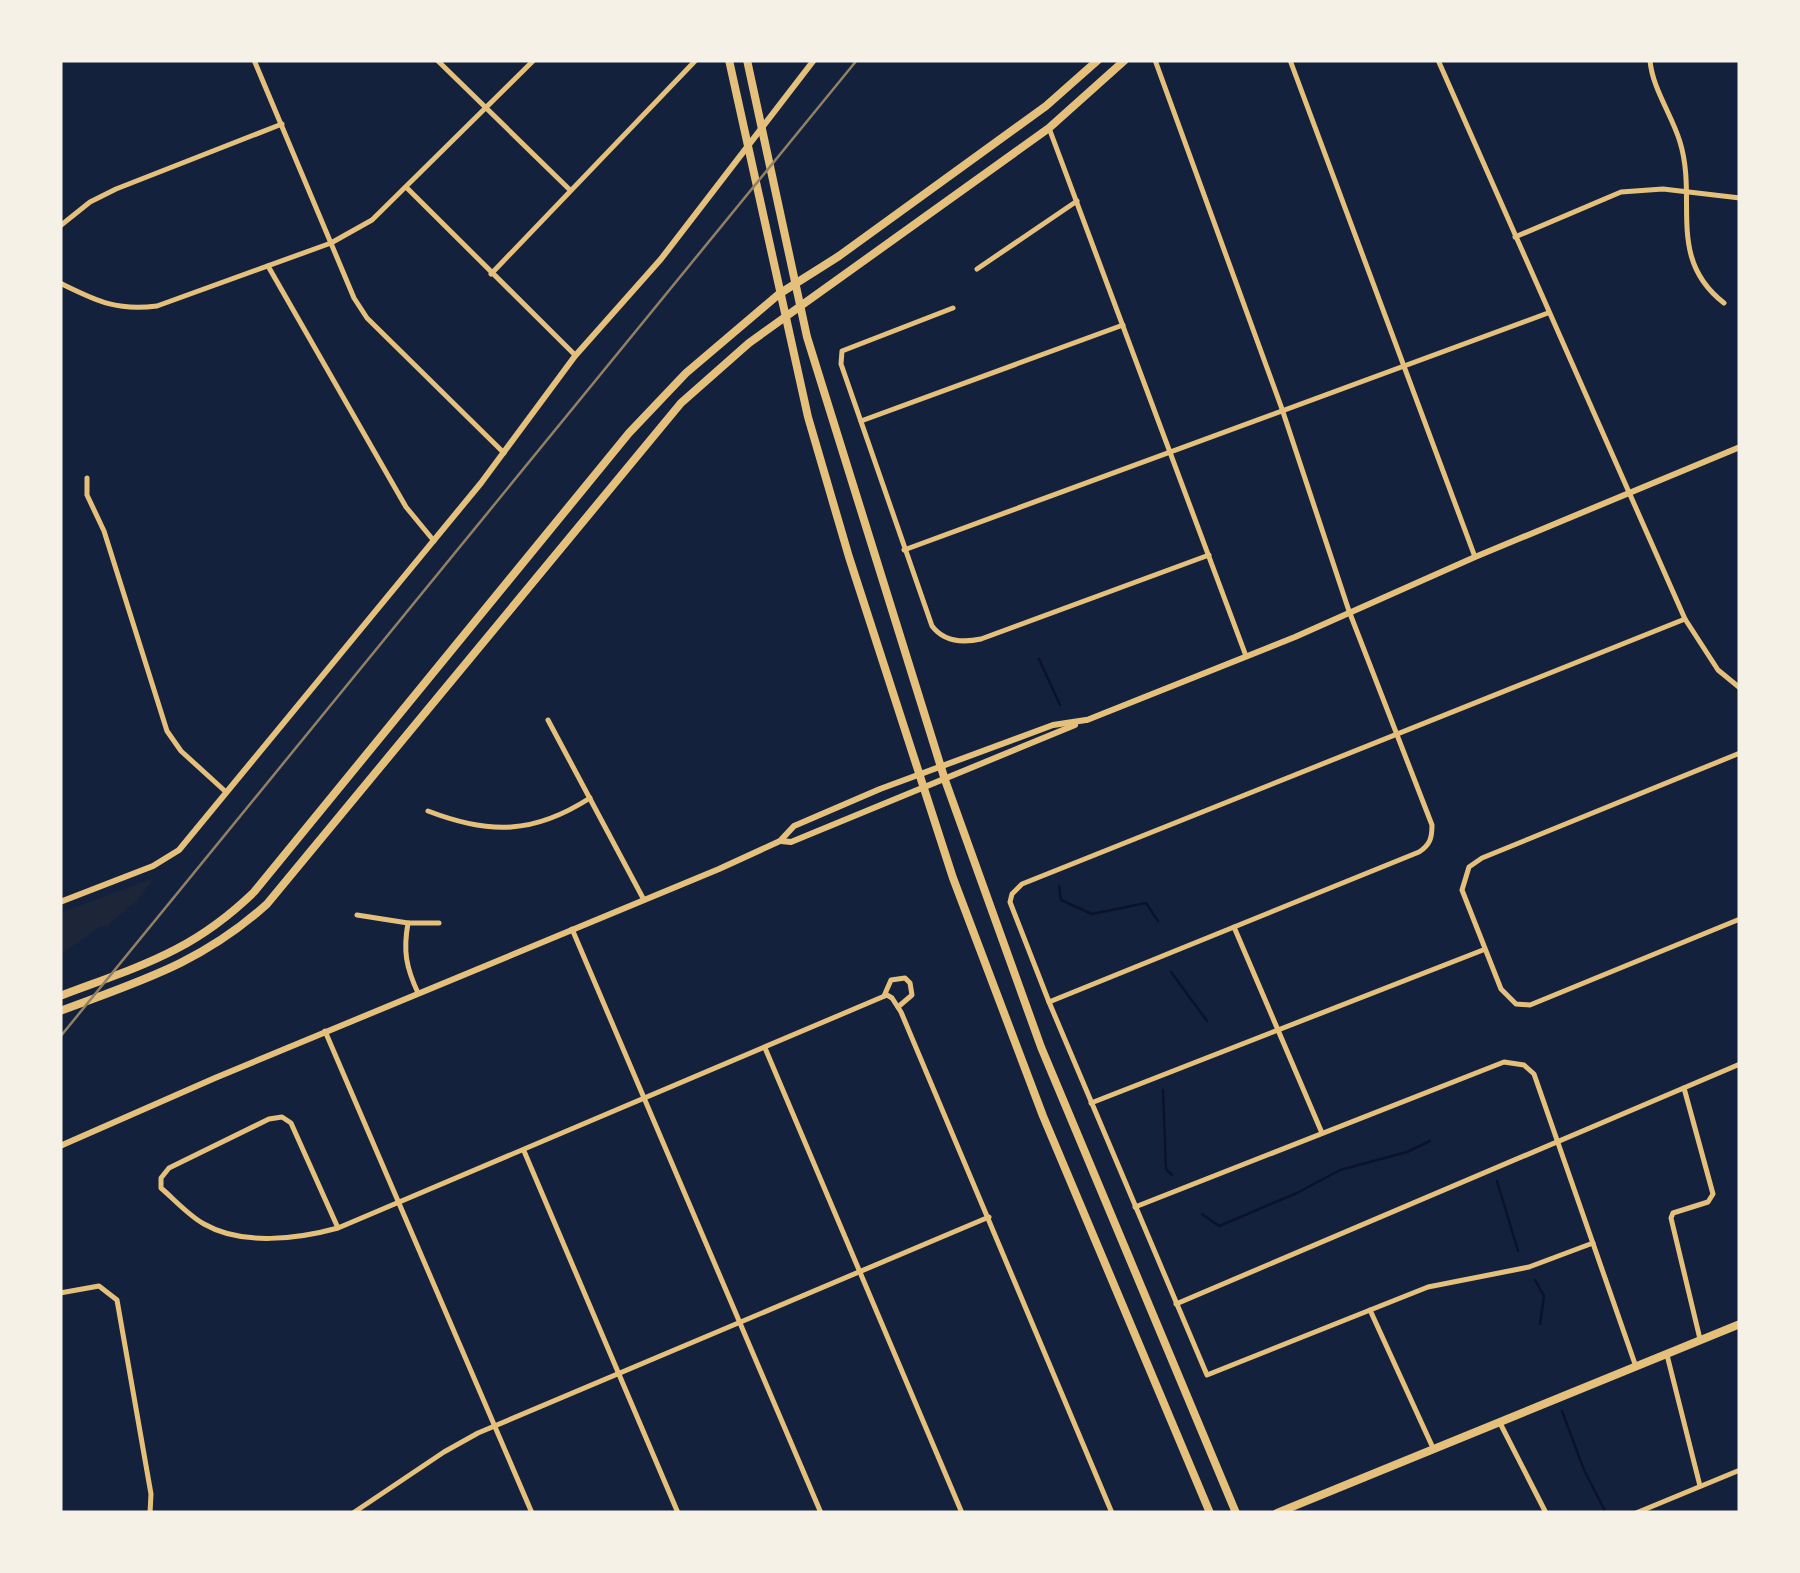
<svg xmlns="http://www.w3.org/2000/svg" width="1800" height="1573" viewBox="0 0 1800 1573" font-family="Quicksand,sans-serif">
  <rect width="100%" height="100%" fill="#14213d"/>
  <!-- green -->
  <path fill="#1d2539" d="M154,878L138,899L106,927L100,926L60,955V913Z"/>
  <g fill="none" stroke-linecap="round" stroke-linejoin="round">
    <!-- stream -->
    <g stroke="#0b132b" stroke-width="2.5">
      <path d="M1039,659L1060,705"/>
      <path d="M1059,886L1061,900L1092,914L1146,903L1158,921"/>
      <path d="M1171,972L1207,1021"/>
      <path d="M1163,1090L1166,1169L1172,1175"/>
      <path d="M1497,1181L1518,1251"/>
      <path d="M1202,1214L1219,1226L1297,1193L1340,1170L1407,1152L1430,1141"/>
      <path d="M1535,1280L1544,1296L1540,1324"/>
      <path d="M1562,1411L1584,1470L1606,1513"/>
    </g>
    <!-- minor -->
    <g stroke="#e5c07b" stroke-width="5">
      <path d="M254,60L354,298L367,318L504,453"/>
      <path d="M437,60L570,190"/>
      <path d="M1290,60L1475,557"/>
      <path d="M1438,60L1685,619L1718,670L1740,688"/>
      <path d="M1650,60C1652,88 1672,115 1680,142C1698,200 1666,258 1724,303"/>
      <path d="M1049,128L1246,656"/>
      <path d="M407,188L575,355"/>
      <path d="M60,226L90,202L116,189L282,124"/>
      <path d="M1515,237L1621,192L1663,189L1740,198"/>
      <path d="M268,266L406,507L434,541"/>
      <path d="M977,269L1077,201"/>
      <path d="M491,274L696,60"/>
      <path d="M60,283C97,301 115,311 157,306L331,243L372,220L534,60"/>
      <path d="M953,308L842,351L841,364L932,626C944,642 962,643 981,639L1209,555"/>
      <path d="M861,421L1123,325"/>
      <path d="M87,478V495L104,531L167,731L181,751L226,792"/>
      <path d="M904,550L1548,313"/>
      <path d="M548,720L644,900"/>
      <path d="M1740,753L1482,858L1469,867L1462,890L1501,989L1516,1004L1530,1005L1740,919"/>
      <path d="M428,811C490,835 534,834 590,798"/>
      <path d="M357,915L408,923H439"/>
      <path d="M408,923C403,951 406,967 418,993"/>
      <path d="M1234,927L1322,1133"/>
      <path d="M572,929L821,1513"/>
      <path d="M884,996L891,980L905,978L910,983L912,995L898,1007"/>
      <path d="M1049,1002L1419,852C1430,845 1432,838 1432,825L1349,611L1282,409L1155,60"/>
      <path d="M325,1031L532,1513"/>
      <path d="M765,1048L962,1513"/>
      <path d="M1684,1088L1713,1194L1708,1202L1673,1213L1671,1218L1700,1339"/>
      <path d="M1091,1103L1483,950"/>
      <path d="M524,1151L678,1513"/>
      <path d="M1135,1207L1504,1062L1524,1065L1534,1074L1635,1364"/>
      <path d="M338,1228C298,1239 242,1246 204,1224C188,1215 175,1200 161,1188V1178L169,1168L269,1119L282,1117L291,1123L338,1228L887,995L892,998L901,1012L1112,1513"/>
      <path d="M1593,1243L1529,1267L1428,1287L1207,1375L1049,1002L1010,902L1012,894L1022,884L1685,619"/>
      <path d="M60,1293L99,1286L117,1300L151,1494L150,1513"/>
      <path d="M1176,1304L1740,1064"/>
      <path d="M1370,1310L1433,1448"/>
      <path d="M1667,1355L1700,1486"/>
      <path d="M1500,1423L1546,1513"/>
      <path d="M353,1513L444,1452L478,1433L989,1217"/>
      <path d="M1636,1513L1740,1470"/>
    </g>
    <!-- tertiary -->
    <g stroke="#e5c07b" stroke-width="6">
      <path d="M1087,720L1295,637L1475,557L1740,447"/>
      <path d="M781,841L791,842L1075,725"/>
      <path d="M60,902L153,866L179,850L481,483L575,356L661,259L814,60"/>
      <path d="M60,1146L215,1078L719,869L780,841L794,826L880,789L1053,725L1086,720"/>
    </g>
    <!-- secondary -->
    <g stroke="#e5c07b" stroke-width="8">
      <path d="M729,60L808,417L849,557L953,878L1043,1116L1210,1513"/>
      <path d="M747,60L807,337L945,780L1041,1047L1236,1513"/>
      <path d="M60,996C139,966 191,953 254,892L629,433L686,373L779,294L839,256L1046,106L1098,60"/>
      <path d="M60,1011C140,981 202,963 267,904L681,403L749,343L1049,128L1125,60"/>
      <path d="M1277,1513L1740,1324"/>
    </g>
    <!-- rail -->
    <path stroke="#918062" stroke-width="2.5" d="M60,1037L857,60"/>
  </g>
  <!-- border -->
  <rect width="1800" height="1573" fill="none" stroke="#f6f1e7" stroke-width="125"/>
</svg>
